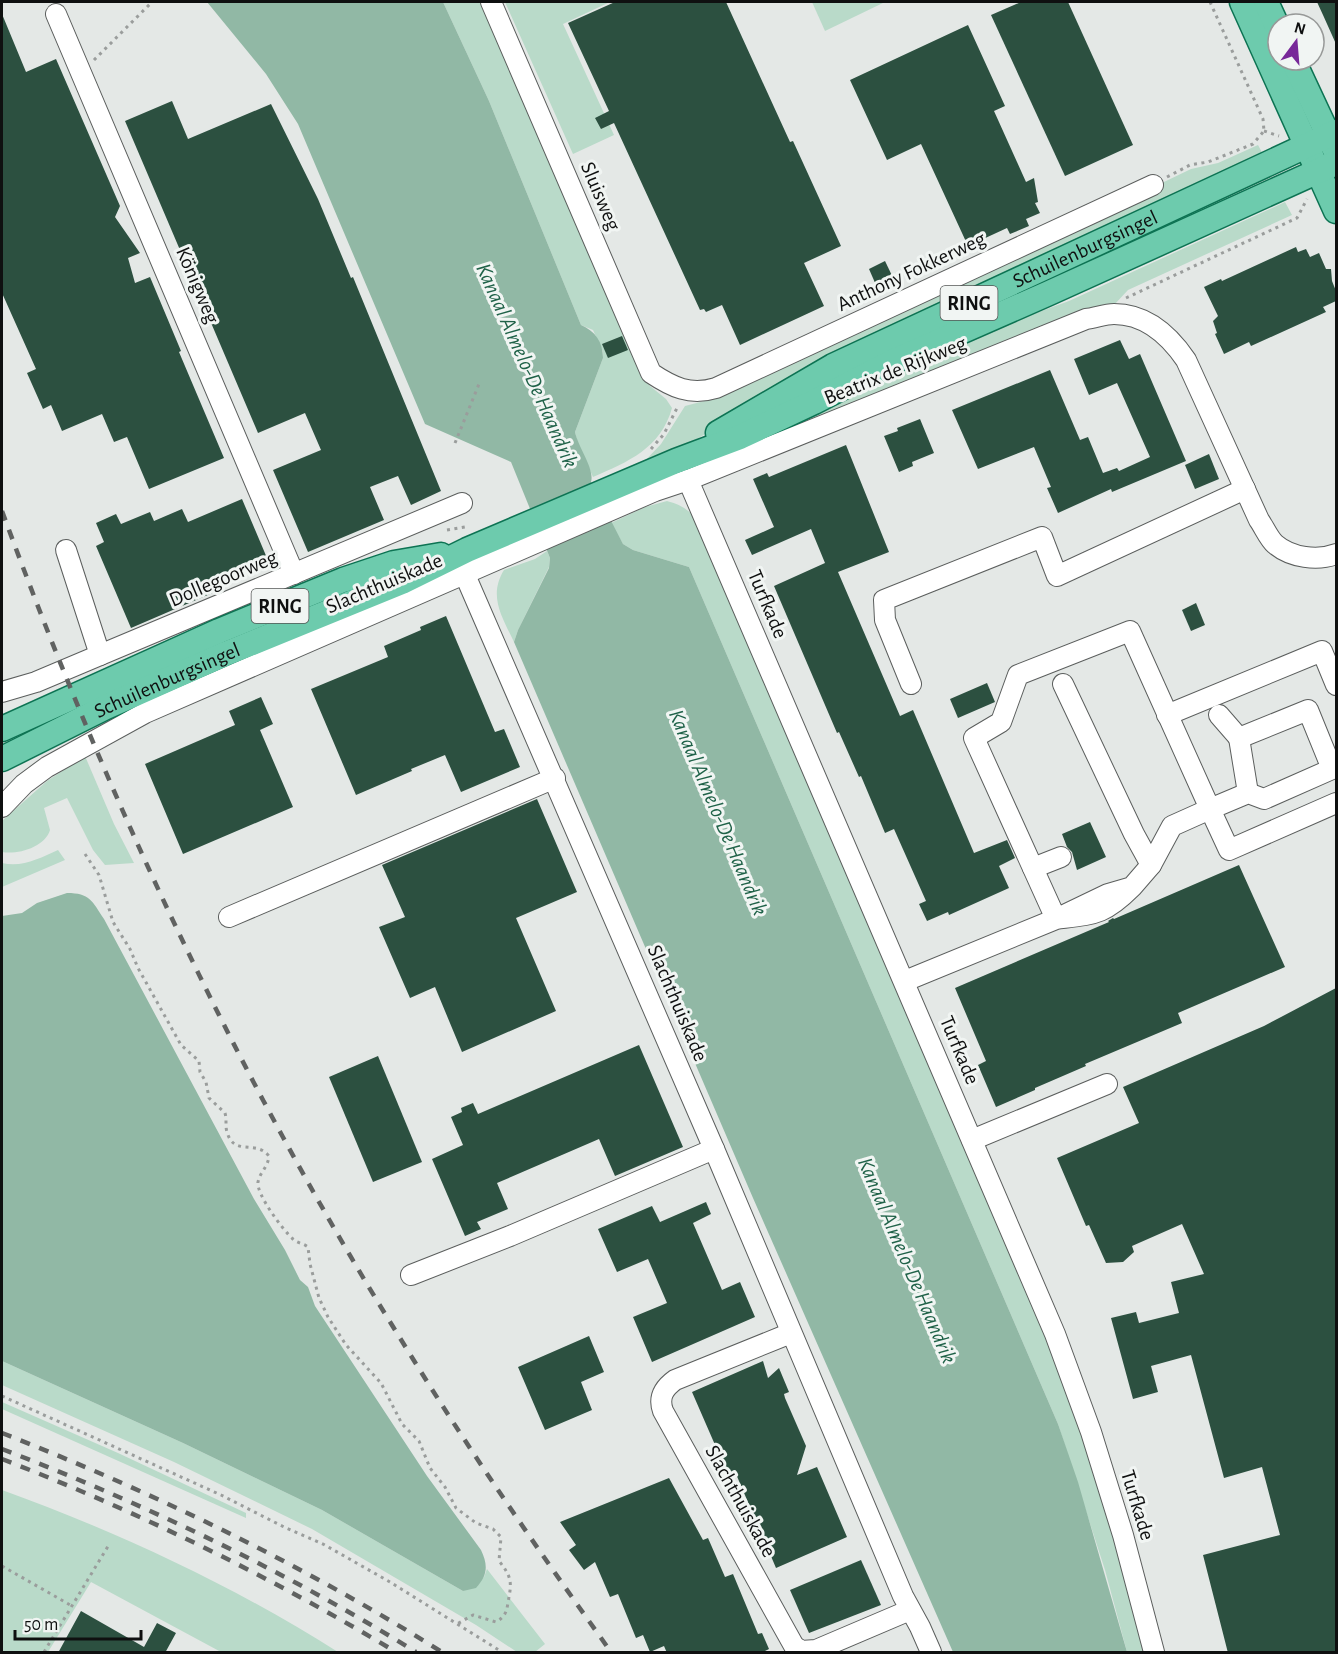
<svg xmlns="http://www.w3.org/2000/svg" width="1338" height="1654" viewBox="0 0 1338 1654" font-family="'Alegreya Sans',sans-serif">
  <rect width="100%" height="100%" fill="#e4e8e6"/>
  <!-- green -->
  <g fill="#b9dac9">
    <path d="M443,2H480L567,193L642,373L650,386L666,399L672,408C661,448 628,462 593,477L578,444L575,432L603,358V352L593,330L581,325L489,101Z"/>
    <path d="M505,2H610L563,24L614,135L573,154Z"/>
    <path d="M812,2H885L825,31Z"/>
    <path d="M1258,145L1265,158L789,385L695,440L641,465L661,444L685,406L712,399L1191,169L1218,163Z"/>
    <path d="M1285,202L1292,215L1128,290L1114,305L710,462L975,335L1069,301Z"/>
    <path d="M667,501C682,505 689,510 699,522L1046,1333L1091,1458L1147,1652H1127L1105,1570L1058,1424L689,567L633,550L623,544L611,523L645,507Z"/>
    <path d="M547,551L550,558L549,567L518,630L514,642C502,617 488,596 504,570L535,559Z"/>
    <path d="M85,756L114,824L134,863L105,865L93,850L67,798L44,808L50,830C45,847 18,855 2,852V821L47,781Z"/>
    <path d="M58,850L65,860L2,887V863C22,868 40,858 58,850Z"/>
    <path d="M2,1361L183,1443L322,1510L463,1591L484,1577L487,1569L545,1644L535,1652H517L476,1625L312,1529L174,1462L2,1385Z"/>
    <path d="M2,1402L118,1453L246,1513V1518L2,1409Z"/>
    <path d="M2,1490C116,1531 236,1587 338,1652H221L91,1582L48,1652H2Z"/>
  </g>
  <!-- water -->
  <g fill="#91b8a5">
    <path d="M207,2H443L489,101L581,325C595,331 603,342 603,358L575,432C578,447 595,469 591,482L623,544L633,550L689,567L1058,1424L1078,1482L1127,1652H953L753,1198L514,642L518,630L549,568L550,558L511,462L425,424L298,124L266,74Z"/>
    <path d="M67,893C90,893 92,901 104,919L254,1199L285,1250L300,1280L308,1287L315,1306L427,1476L481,1550C488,1565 488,1575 476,1588L463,1591L322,1510L183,1443L2,1361V916L22,913L37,903Z"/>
  </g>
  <!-- building -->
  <g fill="#2c5040">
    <path d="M615,2H726L790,142L793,141L841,246L804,263L824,306L740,345L722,305L706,312L704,309L700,310L614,123L601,129L595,118L609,111L568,23Z"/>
    <path d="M1021,2H1068L1133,145L1065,176L991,15Z"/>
    <path d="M1317,2H1336V44L1323,15Z"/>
    <path d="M2,14L26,72L56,59L120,206L115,217L140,253L128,258L135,283L150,277L181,351L179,352L224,458L149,489L127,437L114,442L102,414L62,431L51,405L43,409L27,373L36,369L2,293Z"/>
    <path d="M968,25L1005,106L994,111L1026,182L1034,178L1038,202L1035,203L1040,213L1026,219L1029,226L1010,234L1007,228L968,246L921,144L887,160L850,80Z"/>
    <path d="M172,101L188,139L271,104L318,199L351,278L353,277L441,491L411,505L398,476L370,487L384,520L308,552L273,470L321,450L305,413L258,433L125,121Z"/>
    <path d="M1296,247L1298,252L1306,249L1310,257L1319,253L1326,269H1331L1332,281L1336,291V301L1323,307L1326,312L1251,346L1249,342L1224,354L1215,334L1217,333L1213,321L1218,316L1204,287L1221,279L1222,281Z"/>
    <path d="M885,261L896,284L879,292L869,269Z"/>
    <path d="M622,336L628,350L608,358L602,344Z"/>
    <path d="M1120,340L1129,359L1140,354L1186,461L1112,492L1111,489L1058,513L1047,488L1051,487L1034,447L978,469L952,410L1050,370L1080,440L1088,437L1103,473L1117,468L1119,471L1150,457L1117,383L1089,395L1074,359Z"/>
    <path d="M920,419L934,453L912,462L913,466L899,472L884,436L898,431L897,428Z"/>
    <path d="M846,445L889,552L838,572L900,716L913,710L974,853L1007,840L1015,858L999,866L1009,888L949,915L948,912L927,921L919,904L926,901L894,829L885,833L861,776L859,777L839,732L837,733L774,586L825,563L811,529L752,555L745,540L774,527L753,479L767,473L769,477Z"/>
    <path d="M1209,454L1219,479L1195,489L1185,465Z"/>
    <path d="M242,499L267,558L213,581L217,591L131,628L96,546L104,542L96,523L116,514L121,524L150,512L154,521L182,509L188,522Z"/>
    <path d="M1196,603L1205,625L1191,631L1182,610Z"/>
    <path d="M446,616L495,732L504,729L520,767L461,792L445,755L411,769L412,771L356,795L311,689L388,657L384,646L421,630L420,627Z"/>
    <path d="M987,683L995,702L958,718L950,699Z"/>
    <path d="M261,697L273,724L260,730L293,807L183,854L145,764L235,725L229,711Z"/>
    <path d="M537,799L577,892L516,918L556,1011L462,1052L435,987L410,998L379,927L405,917L382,865Z"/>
    <path d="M1090,822L1106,857L1077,870L1072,852L1067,847L1062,834Z"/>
    <path d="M1239,865L1285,967L1178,1013L1182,1023L1085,1064L1086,1066L1035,1088V1090L996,1107L978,1065L986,1061L955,988L1109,922L1108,921L1113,918L1114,919Z"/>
    <path d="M1336,988V1653H1228L1203,1555L1280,1535L1262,1467L1224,1478L1191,1355L1151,1366L1158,1392L1133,1399L1111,1318L1136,1312L1139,1323L1179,1313L1171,1282L1204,1274L1182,1224L1132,1246L1134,1252L1123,1262L1106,1263L1089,1225L1086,1226L1057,1158L1139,1123L1123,1087L1264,1026Z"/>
    <path d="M639,1045L683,1147L615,1176L599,1139L497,1183L508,1209L477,1222L481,1229L465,1236L432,1159L463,1145L451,1117L462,1112L461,1108L473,1103L478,1114Z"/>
    <path d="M378,1056L422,1162L373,1182L329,1077Z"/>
    <path d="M706,1202L711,1214L693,1223L722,1290L740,1282L755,1317L652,1362L633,1317L667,1303L648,1259L617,1272L598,1229L652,1206L660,1222Z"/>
    <path d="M589,1336L604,1372L581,1382L592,1410L545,1430L518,1367Z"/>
    <path d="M763,1361L768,1378L779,1368L789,1392L784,1394L785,1398L806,1446L797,1475L817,1467L847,1537L776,1568L736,1474L729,1477L692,1392Z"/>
    <path d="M669,1478L703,1540L708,1538L725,1577L733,1574L758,1634L762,1633L769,1649L761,1653H667L664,1646L650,1652L643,1635L636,1638L618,1594L610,1597L595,1562L584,1570L569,1550L576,1545L560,1522Z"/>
    <path d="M861,1560L881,1605L809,1633L790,1590Z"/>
    <path d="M81,1611L144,1647L157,1623L176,1633L165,1653H58Z"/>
  </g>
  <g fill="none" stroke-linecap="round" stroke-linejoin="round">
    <!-- minor casing -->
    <g stroke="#5b5e5d" stroke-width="22">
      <g id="minor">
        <path d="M491,2L651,373C672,387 690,396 716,388L1153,185"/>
        <path d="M56,14L294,574"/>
        <path d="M688,480L1055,1334L1091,1432L1123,1535L1154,1652"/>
        <path d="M66,550L100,655"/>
        <path d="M465,575L714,1149L903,1596L920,1627L931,1652"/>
        <path d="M911,684L885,620L884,600L1042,537L1057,576L1245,489"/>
        <path d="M1063,684L1134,834L1151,865"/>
        <path d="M2,692L36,682L100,655L462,503"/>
        <path d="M1167,715L1322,651L1336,685"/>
        <path d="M1219,715L1239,738L1308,710L1332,769L1264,799L1248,793L1210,809L1229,850L1336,803"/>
        <path d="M1239,738L1248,793"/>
        <path d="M2,807L24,784L47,767L145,713L655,491L688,480L1086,319C1095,318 1105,314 1114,314C1146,314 1169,335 1186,360L1259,520C1264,527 1269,539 1275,544C1291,558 1318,561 1336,554"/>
        <path d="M1033,868L1061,857"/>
        <path d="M229,917L555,778"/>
        <path d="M905,981L1056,919L1108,894L1132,887L1151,865L1172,826L1210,809L1130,631L1018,675L1001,722L974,738L1056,919C1095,914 1104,915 1132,887"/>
        <path d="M972,1140L1107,1084"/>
        <path d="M411,1275L510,1236L714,1149"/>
        <path d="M791,1333L675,1380C664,1388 658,1397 663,1411L794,1646L801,1651L816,1650L910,1610"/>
      </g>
    </g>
    <!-- major casing -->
    <g stroke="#0d7353" stroke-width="27">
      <g id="major">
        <path d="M1242,2L1336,211"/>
        <path d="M1266,2L1278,28"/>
        <path d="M1293,60L1335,150"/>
        <path id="s1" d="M718,433L833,366L1336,132"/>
        <path d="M2,729L219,631L343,580L394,563L441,555"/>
        <path id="s2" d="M2,759L106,707L225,654L402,582L467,550L676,461L740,437L814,402L892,362L1047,294L1336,163"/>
      </g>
    </g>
    <!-- path -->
    <g stroke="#9a9d9c" stroke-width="3" stroke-dasharray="3 4.5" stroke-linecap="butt">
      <path d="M1210,2L1263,119L1264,131"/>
      <path d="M94,60L152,2"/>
      <path d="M1264,131L1279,136"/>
      <path d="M1167,177L1190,165L1208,162L1253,144L1264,131"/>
      <path d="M1126,298L1297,218L1307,199"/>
      <path d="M455,443L479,384"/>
      <path d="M651,449L664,434L678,406"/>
      <path d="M447,530L465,527"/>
      <path d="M85,854L99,875L113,922L130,949L138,968L181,1045L199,1061L200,1072L206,1082L209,1098L225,1113C227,1120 225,1126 227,1132C234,1157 255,1139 269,1156C268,1167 260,1172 258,1182C256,1194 283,1230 292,1238C296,1243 303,1243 308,1247L310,1264L319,1298L328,1317L346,1345L381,1383L402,1424L419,1441L430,1468L445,1487L456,1508L476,1523L493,1529L501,1537L499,1561C512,1577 512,1583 508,1602C507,1611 505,1617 496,1622L473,1615L457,1624"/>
      <path d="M2,1396L221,1495L284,1527L323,1544L390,1582L502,1652"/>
      <path d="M2,1566L72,1606"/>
      <path d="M44,1652L110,1543"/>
    </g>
    <!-- minor -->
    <use href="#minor" stroke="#fff" stroke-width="20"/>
    <!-- major -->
    <use href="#major" stroke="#6dcbad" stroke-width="24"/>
    <!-- rail -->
    <g stroke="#606261" stroke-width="4.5" stroke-dasharray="10 10" stroke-linecap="butt">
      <path d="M2,511C107,798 238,1078 400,1338C466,1446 538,1550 611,1652"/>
      <path d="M2,1433C155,1493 303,1565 442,1652"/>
      <path d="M2,1449C145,1504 285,1571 416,1652"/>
      <path d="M2,1459C139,1512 271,1577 396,1652"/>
    </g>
  </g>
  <g text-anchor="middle" stroke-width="6" stroke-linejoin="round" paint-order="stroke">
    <!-- shield labels -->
    <g fill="#f1f5f3" stroke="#535554" stroke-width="1.5">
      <rect x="940.5" y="286" width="57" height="34" rx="4.5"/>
      <rect x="251.5" y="589" width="57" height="34" rx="4.5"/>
    </g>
    <g font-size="20" font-weight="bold" fill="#0f1010">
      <text x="969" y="310">RING</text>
      <text x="280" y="613">RING</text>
    </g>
    <!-- street labels -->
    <g font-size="21" fill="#0f1010" stroke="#f1f5f3">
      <text transform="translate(601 196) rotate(67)" y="7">Sluisweg</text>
      <text dy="7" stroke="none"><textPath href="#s1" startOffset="411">Schuilenburgsingel</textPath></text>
      <text transform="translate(911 271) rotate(-25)" y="7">Anthony Fokkerweg</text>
      <text transform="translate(198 285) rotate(67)" y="7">Königweg</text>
      <text transform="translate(895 370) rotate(-22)" y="7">Beatrix de Rijkweg</text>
      <text transform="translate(223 578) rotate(-23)" y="7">Dollegoorweg</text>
      <text transform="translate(384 583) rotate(-23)" y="7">Slachthuiskade</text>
      <text transform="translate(768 604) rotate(67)" y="7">Turfkade</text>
      <text dy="7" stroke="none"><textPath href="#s2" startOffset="183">Schuilenburgsingel</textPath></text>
      <text transform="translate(678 1003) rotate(67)" y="7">Slachthuiskade</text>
      <text transform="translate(960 1050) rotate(67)" y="7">Turfkade</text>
      <text transform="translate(741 1501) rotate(61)" y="7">Slachthuiskade</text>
      <text transform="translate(1138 1505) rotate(73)" y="7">Turfkade</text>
    </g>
    <!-- water labels -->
    <g font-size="22" font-style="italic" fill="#1f6248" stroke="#f1f5f3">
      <text transform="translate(528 365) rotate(66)" y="8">Kanaal Almelo-De Haandrik</text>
      <text transform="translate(719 812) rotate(67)" y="8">Kanaal Almelo-De Haandrik</text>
      <text transform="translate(908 1260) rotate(67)" y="8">Kanaal Almelo-De Haandrik</text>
    </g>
  </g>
  <!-- border -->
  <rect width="1338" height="1654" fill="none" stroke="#0f1010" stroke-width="6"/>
  <!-- north arrow -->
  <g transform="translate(1296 42) rotate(16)"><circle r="28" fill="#f1f5f3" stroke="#979998" stroke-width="1.5"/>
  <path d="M0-4.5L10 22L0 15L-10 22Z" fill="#782899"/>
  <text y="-9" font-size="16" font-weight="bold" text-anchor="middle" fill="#0f1010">N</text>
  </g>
  <!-- scale -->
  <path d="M15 1630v9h126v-9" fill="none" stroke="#0f1010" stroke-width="3"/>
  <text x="24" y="1630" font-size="18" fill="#0f1010" stroke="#f1f5f3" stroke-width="4.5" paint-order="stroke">50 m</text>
</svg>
